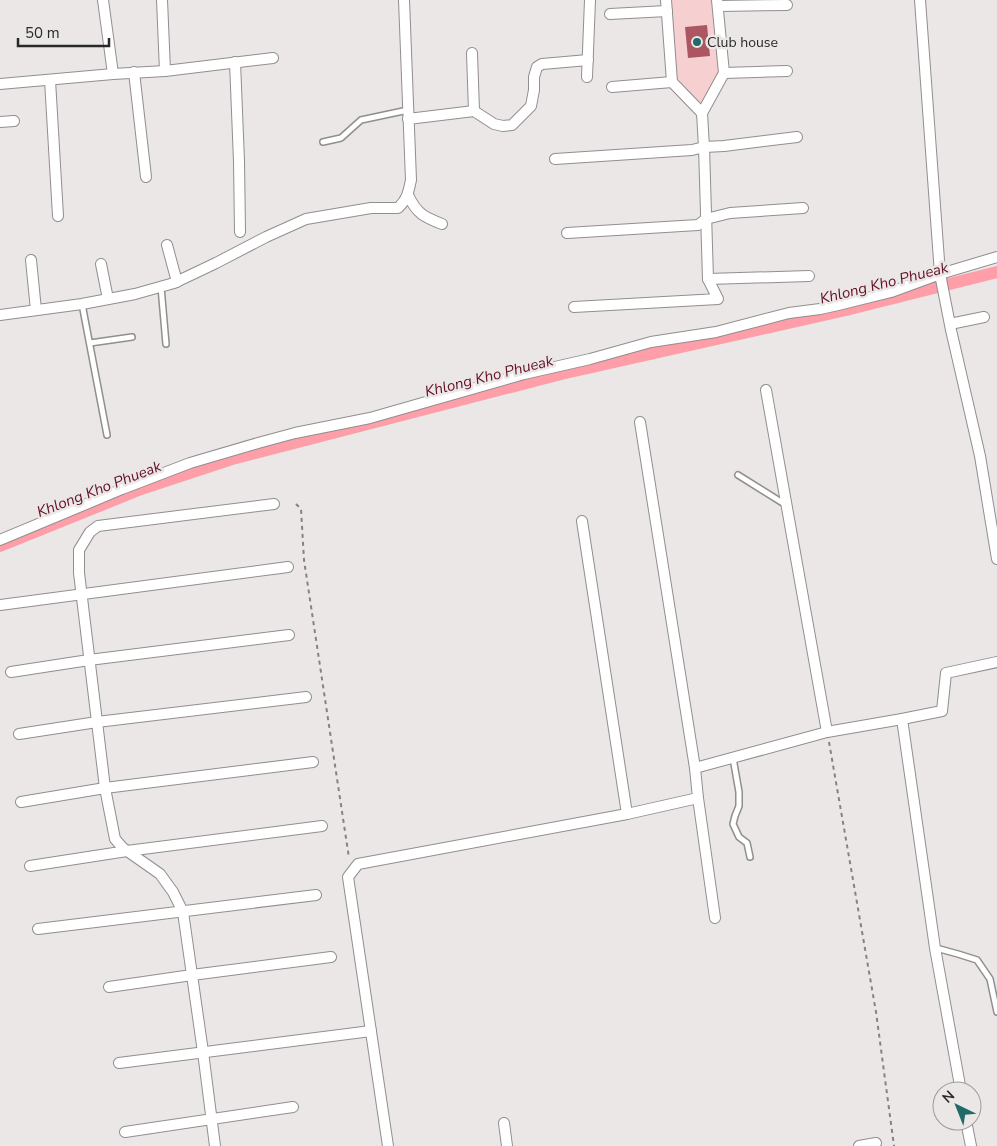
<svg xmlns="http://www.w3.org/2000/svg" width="997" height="1146" viewBox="0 0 997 1146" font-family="'Nunito Sans',sans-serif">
  <rect width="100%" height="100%" fill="#ebe7e7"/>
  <!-- green -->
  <path fill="#f6cfd1" d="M666,0H717L724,73L702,113L672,82Z"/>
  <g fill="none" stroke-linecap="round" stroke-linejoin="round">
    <!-- canal -->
    <path stroke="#fd9ea8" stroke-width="12" d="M0,546L141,489L232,459L561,374L846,310L997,272"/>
  </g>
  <!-- building -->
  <path fill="#ac5661" d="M707,25L710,56L688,58L685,27Z"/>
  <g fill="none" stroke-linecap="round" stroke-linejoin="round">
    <!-- lane casing -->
    <g stroke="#918e8e" stroke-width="8">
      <g id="lane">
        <path d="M323,142L341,138L361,120L408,110"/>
        <path d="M161,287L166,344"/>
        <path d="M82,304L107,435"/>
        <path d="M90,343L132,337"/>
        <path d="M738,475L786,505"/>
        <path d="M733,758L739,792V806L735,816L733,824L739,837L747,843L750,857"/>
        <path d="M936,948L958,954L977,960L990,979L997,1012"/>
      </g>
    </g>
    <!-- street casing -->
    <g stroke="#918e8e" stroke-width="12">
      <g id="street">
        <path d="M103,0L113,74"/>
        <path d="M162,0L165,71"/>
        <path d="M666,0L672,82L702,113"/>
        <path d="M920,0L940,274L951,330L980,456L997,559"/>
        <path d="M719,6L787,5"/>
        <path d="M610,14L667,11"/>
        <path d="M472,53L474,111"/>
        <path d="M235,62L239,161L240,232"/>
        <path d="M134,72L146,177"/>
        <path d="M724,73L787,71"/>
        <path d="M587,77L590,0"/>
        <path d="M50,80L58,216"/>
        <path d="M0,84L113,74L165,71L273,58"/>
        <path d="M612,87L672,82"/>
        <path d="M408,119L474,111L494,124L503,126L512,125L531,106L534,90V77L537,67L542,64L588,60"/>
        <path d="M0,122L14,121"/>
        <path d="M555,159L692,150L704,147L724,146L797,137"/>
        <path d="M408,195C417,214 424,217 442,224"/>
        <path d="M567,233L698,225L706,219L730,213L803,208"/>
        <path d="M167,245L177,282"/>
        <path d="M31,260L36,310"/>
        <path d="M101,264L108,299"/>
        <path d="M708,279L809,276"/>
        <path d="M574,307L718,299L708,279L704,147L702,113L724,73L717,0"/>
        <path d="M0,315L82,304L135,294L174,283L216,263L266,237L306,219L371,208H398C408,198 408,193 411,180L404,0"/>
        <path d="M950,324L984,317"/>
        <path d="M766,390L827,732"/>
        <path d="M640,422L695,768L698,798L715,918"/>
        <path d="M582,521L627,814"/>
        <path d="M0,540L122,489L190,463L258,443L295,433L370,418L524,374L590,359L651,342L716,332L789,313L820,309L838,305L891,292L940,274L997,257"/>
        <path d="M0,605L288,567"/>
        <path d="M11,672L89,660L289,635"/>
        <path d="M902,719L935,948L961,1091"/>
        <path d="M19,734L97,722L306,697"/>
        <path d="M695,768L827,732L902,719L942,711L946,673L997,662"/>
        <path d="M21,802L105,788L313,762"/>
        <path d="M30,866L127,851L322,826"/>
        <path d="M38,929L316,895"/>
        <path d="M109,987L192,975L331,957"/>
        <path d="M119,1063L371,1031"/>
        <path d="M966,1121L971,1146"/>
        <path d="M504,1123L507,1146"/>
        <path d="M125,1132L293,1107"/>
        <path d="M215,1146L203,1052L183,912L173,892L160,874L123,848L115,839L105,788L79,573V550L90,532L98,526L274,504"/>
        <path d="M388,1146L348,877L358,864L627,814L698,798"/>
        <path d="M859,1146L876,1143"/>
      </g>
    </g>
    <!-- path -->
    <g stroke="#858282" stroke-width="2" stroke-dasharray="4 4" stroke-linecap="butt">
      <path d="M296,504L301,509L304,560L349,858"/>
      <path d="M829,742L876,1012L894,1146"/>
    </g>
    <!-- lane -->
    <use href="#lane" stroke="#fff" stroke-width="5"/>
    <!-- street -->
    <use href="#street" stroke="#fff" stroke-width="10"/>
  </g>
  <!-- markers -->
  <circle fill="#1f6b6a" stroke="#ebe7e7" stroke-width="2" cx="697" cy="42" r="5"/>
  <g text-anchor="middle" stroke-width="5" stroke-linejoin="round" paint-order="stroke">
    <!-- poi labels -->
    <g font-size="14" fill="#2a2929" stroke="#ebe7e7" text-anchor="start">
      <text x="707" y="47">Club house</text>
    </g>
    <!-- water labels -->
    <g font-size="15" font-style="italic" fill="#631024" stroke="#ebe7e7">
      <text transform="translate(884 283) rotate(-14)" y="5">Khlong Kho Phueak</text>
      <text transform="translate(489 376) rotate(-14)" y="5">Khlong Kho Phueak</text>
      <text transform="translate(99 489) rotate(-21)" y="5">Khlong Kho Phueak</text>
    </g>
  </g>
  <!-- north arrow -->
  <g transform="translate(957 1106) rotate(317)"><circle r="24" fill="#ebe7e7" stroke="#9e9b9b"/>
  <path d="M0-4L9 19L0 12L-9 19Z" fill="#1f6b6a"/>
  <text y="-8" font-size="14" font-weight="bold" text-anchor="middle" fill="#2a2929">N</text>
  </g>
  <!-- scale -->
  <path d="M18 38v8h91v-8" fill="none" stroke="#2a2929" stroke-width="2.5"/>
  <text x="25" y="38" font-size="15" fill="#2a2929" stroke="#ebe7e7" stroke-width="4" paint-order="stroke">50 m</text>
</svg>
